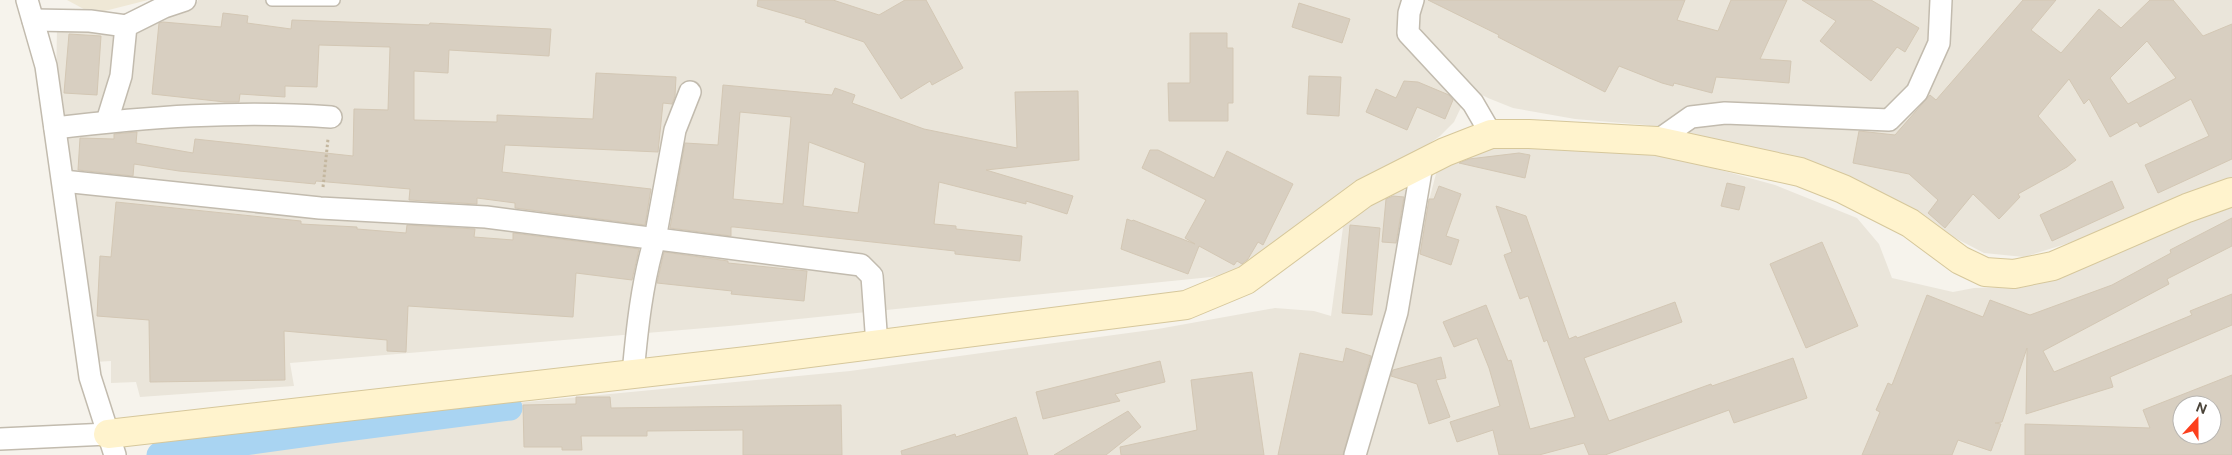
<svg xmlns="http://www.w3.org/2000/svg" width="2232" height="455" viewBox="0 0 2232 455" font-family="'DM Sans',sans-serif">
  <rect width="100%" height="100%" fill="#f6f3ec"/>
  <!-- residential -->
  <g fill="#eae5da" fill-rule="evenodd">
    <path d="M198,0H1403L1398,16L1406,46L1453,90L1463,103L1454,122L1440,136L1245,271L1211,277L729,326L290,363L294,386L140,397L136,382L111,383V361L95,362L56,86L57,28L163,15L196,4Z"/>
    <path d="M1418,0H2232V183L2123,226L2024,257L1984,253L1848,182L1646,125L1575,119L1513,108L1488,98L1478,93L1429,41L1416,22Z"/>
    <path d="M1496,145H1536L1673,157L1775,185L1857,218L1879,244L1892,278L1953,292L1974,288L2009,287L2232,206V455H1363L1438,166ZM2182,405H2212V435H2182Z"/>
    <path d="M1385,190H1410L1378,357L1350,455H197L328,435L515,411L516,403L850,371L1158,329L1275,308L1314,311L1331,316L1344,220Z"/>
  </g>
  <!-- education -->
  <path fill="#efe8d6" d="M67,0H148L93,14Z"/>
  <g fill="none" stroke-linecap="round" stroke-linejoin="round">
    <!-- canal -->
    <path stroke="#a9d4f2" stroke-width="25" d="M159,455L330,431L510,408"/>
  </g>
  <!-- building -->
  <g fill="#d8cfc1" stroke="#d3c7b4" fill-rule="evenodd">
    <path d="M758,0H833L879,15L905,0H926L963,68L932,85L930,81L901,99L864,42L805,22L806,20L757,6Z"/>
    <path d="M1428,0H1685L1677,20L1718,31L1731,0H1787L1760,59L1791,61L1789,83L1716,77L1712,93L1674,83L1673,86L1662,83L1619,66L1605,92L1498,37L1499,35Z"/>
    <path d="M1802,0H1871L1919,28L1905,52L1897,47L1871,81L1820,41L1836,21Z"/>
    <path d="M2023,0H2056L2031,30L2061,53L2099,9L2121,28L2150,0H2173L2203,36L2232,24V159L2158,193L2145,165L2209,136L2191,99L2140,127L2137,122L2110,137L2089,99L2084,104L2069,79L2038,116L2076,160L2067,167L2018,194L2020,197L1999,219L1973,194L1945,228L1928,213L1938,200L1909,174L1853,163L1859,131L1895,135L1930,95L1936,100ZM2147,41L2176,78L2128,104L2110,78Z"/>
    <path d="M1299,3L1350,19L1342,43L1292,27Z"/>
    <path d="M223,13L248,16L247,23L291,29L292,20L429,25L430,23L551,29L549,56L449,50L448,73L414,71V120L497,122V115L593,119L596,73L676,77L675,96L672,104L663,103L658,152L505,145L502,172L651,189L645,225L515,208V203L477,198V204L409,200L410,189L316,181L315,184L179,171L134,164L133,176L78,170L80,138L114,139V134L137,132L136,143L193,153L195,139L353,156L354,109L388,110L390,47L319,45L317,87L285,86V97L240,94L239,102H225L152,94L159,23L163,22L221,27Z"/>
    <path d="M1190,33H1227V48H1233V103H1228V121H1169L1168,83H1190Z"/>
    <path d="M69,34L101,36L97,95L64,93Z"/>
    <path d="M1309,76L1341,77L1339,116L1307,114Z"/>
    <path d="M1404,81L1418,82L1449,95L1453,100L1445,119L1417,107L1407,130L1366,112L1376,89L1396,98Z"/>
    <path d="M723,85L832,95L835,88L855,95L852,103L924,129L1017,148L1015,92L1078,91L1079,160L986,170L1073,196L1067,214L1026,201V204L939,182L934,224L956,226V229L1022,236L1020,261L955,254V251L734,227H731V236L670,228L685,143L718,145ZM740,112L791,117L783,204L733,199ZM809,142L865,163L858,213L803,206Z"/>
    <path d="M1150,150H1158L1214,178L1227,151L1293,184L1263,245L1258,242L1248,259L1242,264L1237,261L1234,265L1199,246L1188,274L1121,249L1127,219L1132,221L1133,220L1195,244L1185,238L1206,200L1142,168Z"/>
    <path d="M1519,153L1530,155L1525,178L1459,163L1469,159Z"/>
    <path d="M2112,181L2124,208L2052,241L2040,215Z"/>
    <path d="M1727,183L1745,187L1739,210L1721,206Z"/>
    <path d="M1439,186L1461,194L1446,236L1459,240L1451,265L1420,254L1429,199H1434Z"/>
    <path d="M1393,196L1404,197L1396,243L1382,242L1386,199Z"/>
    <path d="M116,202L301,221V224L357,227V229L406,233L407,225L475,229L474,237L513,240V233L639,249L632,280L576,273L573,317L408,306L406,352L387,351V340L284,331L285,380L150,382L149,320L97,316L100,256L111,257Z"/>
    <path d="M1496,206L1526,216L1569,339L1576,336L1577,338L1675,302L1682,322L1584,358L1609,421L1711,384L1712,386L1793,358L1807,398L1734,423L1729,410L1605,455H1589L1584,443L1539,455H1499L1493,430L1457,442L1450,422L1500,406L1489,368L1477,338L1454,347L1443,322L1486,305L1508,361L1511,360L1530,429L1575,417L1547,340L1544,342L1528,296L1520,299L1504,255L1512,252Z"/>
    <path d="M2232,218V246L2167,279L2169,284L2043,351L2054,372L2192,315L2190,311L2232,294V325L2110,377L2113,387L2026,414L2027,348L2002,422L1995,423L2001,424L1991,451L1958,440L1952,455H1862L1880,412L1876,410L1888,383L1892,385L1927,295L1983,317L1990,300L2030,315L2112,285L2171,253L2170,250Z"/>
    <path d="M1350,225L1380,228L1372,315L1342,313Z"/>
    <path d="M1822,242L1858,326L1806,348L1770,264Z"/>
    <path d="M664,252L728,261V263L807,271L804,301L731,294L732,291L657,283Z"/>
    <path d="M1346,348L1371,356L1343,455H1278L1300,353L1343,362Z"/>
    <path d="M1441,357L1446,378L1436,380L1450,417L1429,424L1417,384L1391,376L1393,370Z"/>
    <path d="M1160,361L1165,382L1115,394L1120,401L1043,419L1036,392Z"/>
    <path d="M1252,372L1264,455H1121L1120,447L1197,430L1191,380Z"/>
    <path d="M2232,375V455H2025V424L2150,428L2143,410ZM2182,405H2212V435H2182Z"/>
    <path d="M576,397H610L611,408L841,405L842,455H743V430L647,431V436H581L582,450H562V447H524L523,405L576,404Z"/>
    <path d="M1128,411L1141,427L1106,455H1054Z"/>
    <path d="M1016,417L1028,455H902L901,451L955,434L956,437Z"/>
  </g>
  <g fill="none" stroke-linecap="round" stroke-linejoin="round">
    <!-- lane casing -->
    <g stroke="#c2bbae" stroke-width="14">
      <path id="lane" d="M272,0H334"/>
    </g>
    <!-- street casing -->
    <g stroke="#c2bbae" stroke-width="24">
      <g id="street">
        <path d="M27,0L46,66L90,377L115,455"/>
        <path d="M1413,0L1409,13L1408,33L1473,103L1491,134"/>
        <path d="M33,20L90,21L126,26"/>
        <path d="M107,121L121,76L126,26L164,7L185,0"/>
        <path d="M55,128C146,117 239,110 331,117"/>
        <path d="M1657,141L1691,117L1725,113L1889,120L1917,92L1939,43L1941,0"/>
        <path d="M63,181L320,208L486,217L861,265L872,276L877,345"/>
        <path d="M633,374C637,329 642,282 655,239L675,130L690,92"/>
        <path d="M0,439L108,434"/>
        <path d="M1355,455L1397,312L1422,165"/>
      </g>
    </g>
    <!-- secondary casing -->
    <g stroke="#d6c79b" stroke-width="30">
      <path id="secondary" d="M108,434L747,361L1186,305L1246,280L1364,193L1445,152L1491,134H1529L1657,141L1800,172L1843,189L1910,223L1960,260L1985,272L2014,274L2053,266L2187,208L2232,192"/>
    </g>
    <!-- path -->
    <path stroke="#c4b79f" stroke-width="3" stroke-dasharray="2.5 2.5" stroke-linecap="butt" d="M323,187L328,139"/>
    <!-- lane -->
    <use href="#lane" stroke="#fff" stroke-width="11"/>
    <!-- street -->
    <use href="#street" stroke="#fff" stroke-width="21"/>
    <!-- secondary -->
    <use href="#secondary" stroke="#fff3cd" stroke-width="28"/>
  </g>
  <!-- north arrow -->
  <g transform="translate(2197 420) rotate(21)"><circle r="24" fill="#ffffff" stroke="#b7b4b0"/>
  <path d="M0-4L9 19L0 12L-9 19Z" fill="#fc3f1d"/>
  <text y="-8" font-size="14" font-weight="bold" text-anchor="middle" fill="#4b4439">N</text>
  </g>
</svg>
